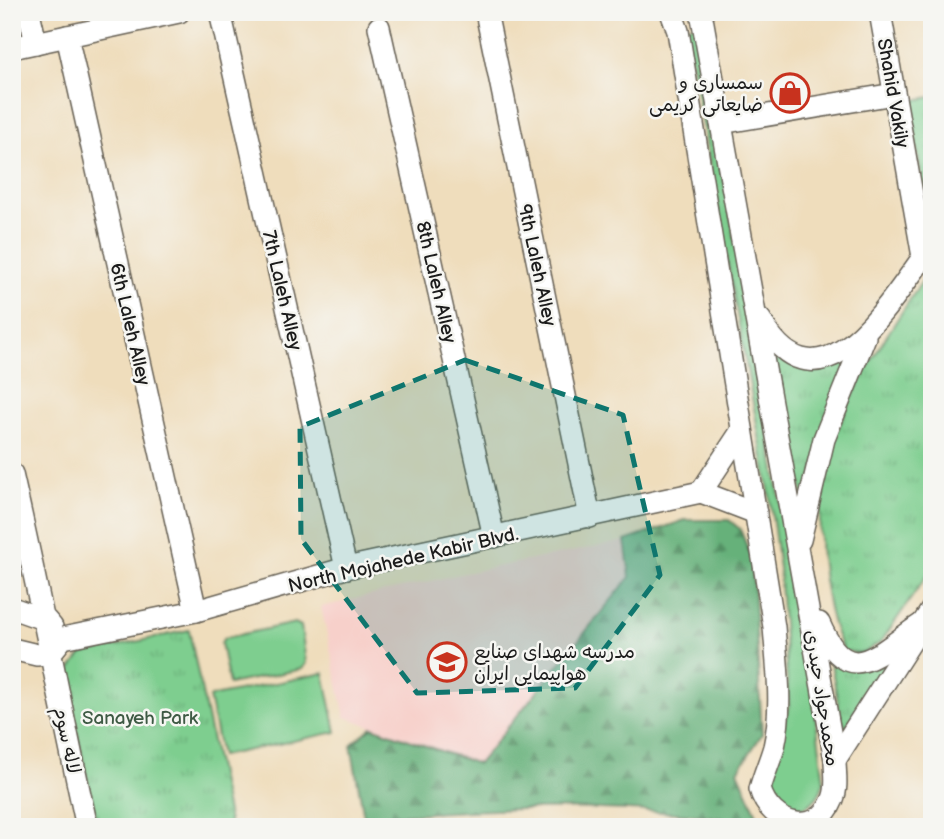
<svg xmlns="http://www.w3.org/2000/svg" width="944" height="839" viewBox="0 0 944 839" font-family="'Balsamiq Sans','Playpen Sans Arabic',sans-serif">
  <defs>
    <pattern id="grass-tufts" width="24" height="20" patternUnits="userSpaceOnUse" patternTransform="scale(1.75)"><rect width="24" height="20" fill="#7ece8f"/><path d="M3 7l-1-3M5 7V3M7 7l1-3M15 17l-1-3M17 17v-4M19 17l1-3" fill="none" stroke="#6cb07b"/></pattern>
    <pattern id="forest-firs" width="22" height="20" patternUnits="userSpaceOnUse" patternTransform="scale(1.75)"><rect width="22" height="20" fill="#66b17a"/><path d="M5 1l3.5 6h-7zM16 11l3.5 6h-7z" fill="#538f63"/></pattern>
  </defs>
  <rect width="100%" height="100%" fill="#f6f6f2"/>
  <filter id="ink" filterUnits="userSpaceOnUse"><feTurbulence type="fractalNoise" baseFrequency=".0143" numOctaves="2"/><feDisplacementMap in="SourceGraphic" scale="14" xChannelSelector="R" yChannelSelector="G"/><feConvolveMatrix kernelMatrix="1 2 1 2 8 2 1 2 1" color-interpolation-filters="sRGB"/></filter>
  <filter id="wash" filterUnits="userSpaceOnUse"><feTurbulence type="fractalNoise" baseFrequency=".00686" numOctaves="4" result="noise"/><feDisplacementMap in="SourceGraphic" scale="28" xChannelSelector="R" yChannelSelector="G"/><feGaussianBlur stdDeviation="1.57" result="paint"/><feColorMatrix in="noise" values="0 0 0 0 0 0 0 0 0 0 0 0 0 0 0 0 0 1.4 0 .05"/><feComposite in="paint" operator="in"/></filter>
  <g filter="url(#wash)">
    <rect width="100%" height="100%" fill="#efddbc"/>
    <!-- built -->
    <path fill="#f7d0ca" d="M625,541L630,577L478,764L345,717L321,607L460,574Z"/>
    <!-- grass -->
    <g fill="url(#grass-tufts)" stroke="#4d7556" stroke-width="2">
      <path d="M932,97V219L930,222L908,101Z"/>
      <path d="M932,266V568L881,642L863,653L844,651C830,626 828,602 823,574C804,447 866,368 932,266Z"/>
      <path d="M773,354C806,375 821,379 853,354L804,499Z"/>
      <path d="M189,630L230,827H98L66,682L70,670L82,654Z"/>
      <path d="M903,647L843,730L830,658Z"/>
    </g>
    <!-- forest -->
    <path fill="url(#forest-firs)" stroke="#41664b" stroke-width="2" d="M685,520H729L740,529L752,559L762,734L738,771L758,817L751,825C721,816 692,814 661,812C562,804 463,811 364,817L351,745L372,727L478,764L630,577L625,541Z"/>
    <!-- garden -->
    <g fill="#7ece8f" stroke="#4d7556" stroke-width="2">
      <path d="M697,24L809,665L824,782C817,806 800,814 778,805L766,787L789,706L779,568L769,491L685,27Z"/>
      <path d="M295,623L301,626L306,663L302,669L229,684L221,643L224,638Z"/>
      <path d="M324,673L336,732L221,756L209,697Z"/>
    </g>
  </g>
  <g filter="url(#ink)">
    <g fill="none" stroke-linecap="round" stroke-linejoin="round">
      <!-- minor casing -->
      <g stroke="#666054" stroke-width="24">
        <g id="minor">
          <path d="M29,12L36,43"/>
          <path d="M220,12L346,568"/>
          <path d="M486,12L590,517"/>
          <path d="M671,12L678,31L774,627C777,666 783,708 774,747C770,761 764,774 760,789C770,825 817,839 833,799C838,787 835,773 835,760L701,12"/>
          <path d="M880,12L923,257"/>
          <path d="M379,27L494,537"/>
          <path d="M67,36L196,611"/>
          <path d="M12,48L179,12"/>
          <path d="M721,123L894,94"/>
          <path d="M760,319C820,426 892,298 932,245"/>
          <path d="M12,474C39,591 61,709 87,827"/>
          <path d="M701,492L742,430"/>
          <path d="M701,492L756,513"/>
          <path d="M800,540L824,439L865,337"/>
          <path d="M12,608L46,620L52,627"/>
          <path d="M819,623C849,692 876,654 920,625"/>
          <path d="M12,649L37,655L50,654L63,638L196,611L346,568L701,492"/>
          <path d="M835,760L932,609"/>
        </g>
      </g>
      <!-- minor -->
      <use href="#minor" stroke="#fff" stroke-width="21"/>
    </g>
  </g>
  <!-- marked area -->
  <path fill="#0f766e" fill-opacity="0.2" stroke="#0f766e" stroke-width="5" stroke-dasharray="14 9" stroke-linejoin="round" d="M465,360L623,415L660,575L575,688L417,693L301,539L300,427Z"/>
  <!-- icons -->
  <defs>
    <g id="shop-ring" transform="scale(2.0125)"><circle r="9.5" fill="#f6f6f2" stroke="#c8321e" stroke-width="1.5"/><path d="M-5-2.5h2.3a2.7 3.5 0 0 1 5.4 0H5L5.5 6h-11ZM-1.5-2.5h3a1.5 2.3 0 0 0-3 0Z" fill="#c8321e"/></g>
    <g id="school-ring" transform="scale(2.0125)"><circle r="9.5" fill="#f6f6f2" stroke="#c8321e" stroke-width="1.5"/><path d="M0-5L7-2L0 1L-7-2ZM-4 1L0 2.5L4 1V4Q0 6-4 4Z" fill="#c8321e"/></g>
  </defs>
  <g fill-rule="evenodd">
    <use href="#shop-ring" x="790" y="93"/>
    <use href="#school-ring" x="447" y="662"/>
  </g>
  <g text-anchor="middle" stroke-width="5" stroke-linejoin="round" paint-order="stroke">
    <!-- poi labels -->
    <g font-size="19" fill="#1c1c1c" stroke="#f6f6f2" text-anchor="end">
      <text x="763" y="89">سمساری و<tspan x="763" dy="22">ضایعاتی کریمی</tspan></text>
      <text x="474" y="658" text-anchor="start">مدرسه شهدای صنایع<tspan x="474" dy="22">هواپیمایی ایران</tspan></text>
    </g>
    <!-- street labels -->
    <g font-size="19" fill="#1c1c1c" stroke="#f6f6f2">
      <text transform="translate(894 93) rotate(80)" y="7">Shahid Vakily</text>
      <text transform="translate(538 265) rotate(78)" y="7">9th Laleh Alley</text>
      <text transform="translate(437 282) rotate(77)" y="7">8th Laleh Alley</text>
      <text transform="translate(283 290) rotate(77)" y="7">7th Laleh Alley</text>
      <text transform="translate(131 324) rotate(77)" y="7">6th Laleh Alley</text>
      <text transform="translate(403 559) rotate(-13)" y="7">North Mojahede Kabir Blvd.</text>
      <text transform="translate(823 698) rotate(81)" y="7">محمدجواد حیدری</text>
      <text transform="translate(68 740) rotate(78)" y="7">لاله سوم</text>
    </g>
    <!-- park labels -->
    <g font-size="19" fill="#3e5a44" stroke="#f6f6f2">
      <text x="140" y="724">Sanayeh Park</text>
    </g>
  </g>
  <!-- margin -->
  <rect width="944" height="839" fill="none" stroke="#f6f6f2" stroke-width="42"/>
</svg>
